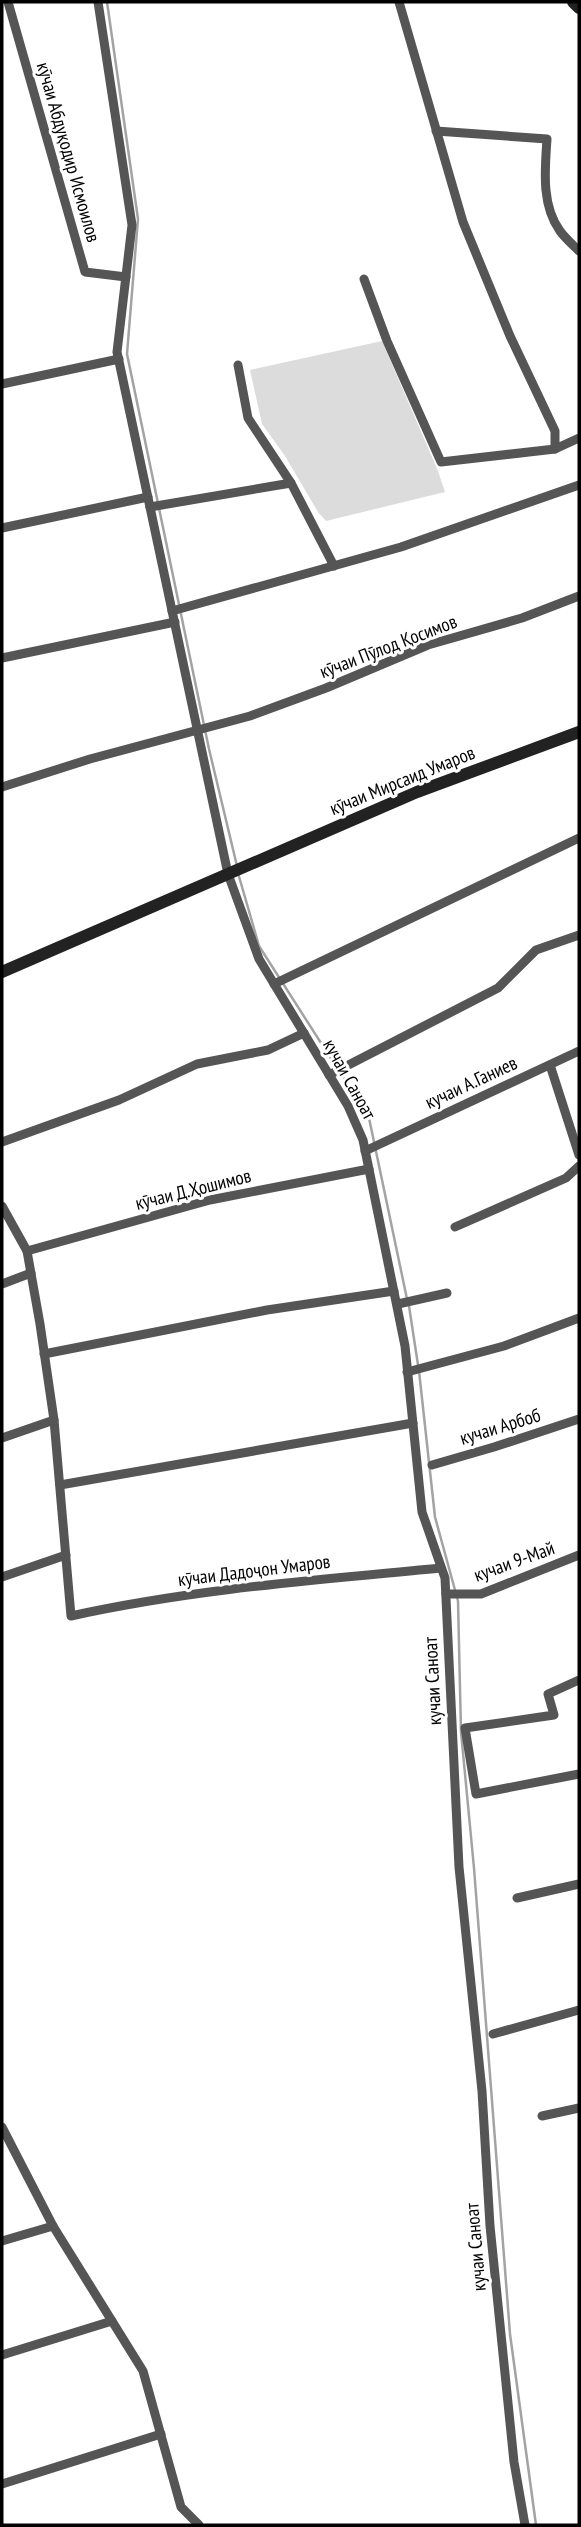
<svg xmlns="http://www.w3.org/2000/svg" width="581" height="2527" viewBox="0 0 581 2527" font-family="'PT Sans Narrow',sans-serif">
  <rect width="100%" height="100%" fill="#fff"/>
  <!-- green -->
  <path fill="#dcdcdc" d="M382,341L438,471L445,492L326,521L318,512L285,456L262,424L250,370Z"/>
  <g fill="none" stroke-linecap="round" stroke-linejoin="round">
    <!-- stream -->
    <g stroke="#a3a3a3" stroke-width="2.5">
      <path d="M107,2L138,219L127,354L209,749L237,866"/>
      <path d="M238,873L259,946L337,1068"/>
      <path d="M341,1073L369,1118L407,1299"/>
      <path d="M409,1306L418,1365"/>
      <path d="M419,1371L435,1517L458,1601L461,1732L474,1868L510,2334L536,2525"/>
    </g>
    <!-- street -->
    <g stroke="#555" stroke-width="9">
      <path d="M8,2L85,272L126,277"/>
      <path d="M98,2L132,225L117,352L228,874L259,959L348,1106L363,1140L405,1346L422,1512L445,1578L459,1867L482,2091L490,2226L514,2462L525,2525"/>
      <path d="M399,2L463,222L510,336L555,431V449"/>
      <path d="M436,131L547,139C545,169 541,205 560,231C565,238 573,245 579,251"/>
      <path d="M364,279L387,341L441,462L555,449L579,438"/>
      <path d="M238,365L248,418L291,483L334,566"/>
      <path d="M2,384L119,359"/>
      <path d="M150,507L291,483"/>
      <path d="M2,528L148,497"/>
      <path d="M172,611L401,547L579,485"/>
      <path d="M2,658L175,622"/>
      <path d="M2,787L90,759L250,716L326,688L428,645L522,618L579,596"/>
      <path d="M274,984L579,838"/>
      <path d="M550,1065L579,1155"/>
      <path d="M329,1075L498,988L536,950L579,935"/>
      <path d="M2,1142L119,1100L197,1064L268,1050L304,1033"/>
      <path d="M365,1151L579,1051"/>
      <path d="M2,1206L27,1251L40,1324L54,1420L71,1616C193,1589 317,1580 441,1568"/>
      <path d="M455,1227L566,1178L579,1166"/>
      <path d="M27,1251L210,1200L369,1169"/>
      <path d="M2,1284L31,1273"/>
      <path d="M398,1304L447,1293"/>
      <path d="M44,1354L267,1310L394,1291"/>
      <path d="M407,1372L504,1346L579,1318"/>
      <path d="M2,1438L54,1420"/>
      <path d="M432,1465L494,1447L579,1419"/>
      <path d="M60,1485L413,1423"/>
      <path d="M2,1577L66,1555"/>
      <path d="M446,1594H481L579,1555"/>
      <path d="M579,1680L548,1694L554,1715L465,1728L476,1794L579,1774"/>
      <path d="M517,1898L579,1884"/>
      <path d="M493,2034L579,2010"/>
      <path d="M542,2116L579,2108"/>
      <path d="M2,2127L53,2226L143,2371L181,2507L199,2525"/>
      <path d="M2,2241L53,2226"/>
      <path d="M2,2355L112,2321"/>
      <path d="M2,2484L161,2434"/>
    </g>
    <!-- secondary -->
    <g stroke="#222" stroke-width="12">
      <path d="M573,2L579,8"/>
      <path d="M2,972L417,792L579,732"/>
    </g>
  </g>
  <g text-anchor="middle" stroke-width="6" stroke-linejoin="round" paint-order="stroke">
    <!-- street labels -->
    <g font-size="19" fill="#000" stroke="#fff">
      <text transform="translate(69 152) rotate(74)" y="7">кӯчаи Абдуқодир Исмоилов</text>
      <text transform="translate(388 646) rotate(-21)" y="7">кӯчаи Пӯлод Қосимов</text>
      <text transform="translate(402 780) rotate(-22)" y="7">кӯчаи Мирсаид Умаров</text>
      <text transform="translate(350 1079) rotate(61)" y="7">кучаи Саноат</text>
      <text transform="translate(471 1082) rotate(-25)" y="7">кучаи А.Ганиев</text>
      <text transform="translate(193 1189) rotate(-14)" y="7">кӯчаи Д.Ҳошимов</text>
      <text transform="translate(500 1426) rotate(-17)" y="7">кучаи Арбоб</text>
      <text transform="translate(514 1561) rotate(-20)" y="7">кучаи 9-Май</text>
      <text transform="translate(254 1570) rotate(-7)" y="7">кӯчаи Дадоҷон Умаров</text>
      <text transform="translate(432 1681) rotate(-93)" y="7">кучаи Саноат</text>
      <text transform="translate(475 2247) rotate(-95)" y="7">кучаи Саноат</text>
    </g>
  </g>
  <!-- border -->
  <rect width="581" height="2527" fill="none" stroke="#000000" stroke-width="7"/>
</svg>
